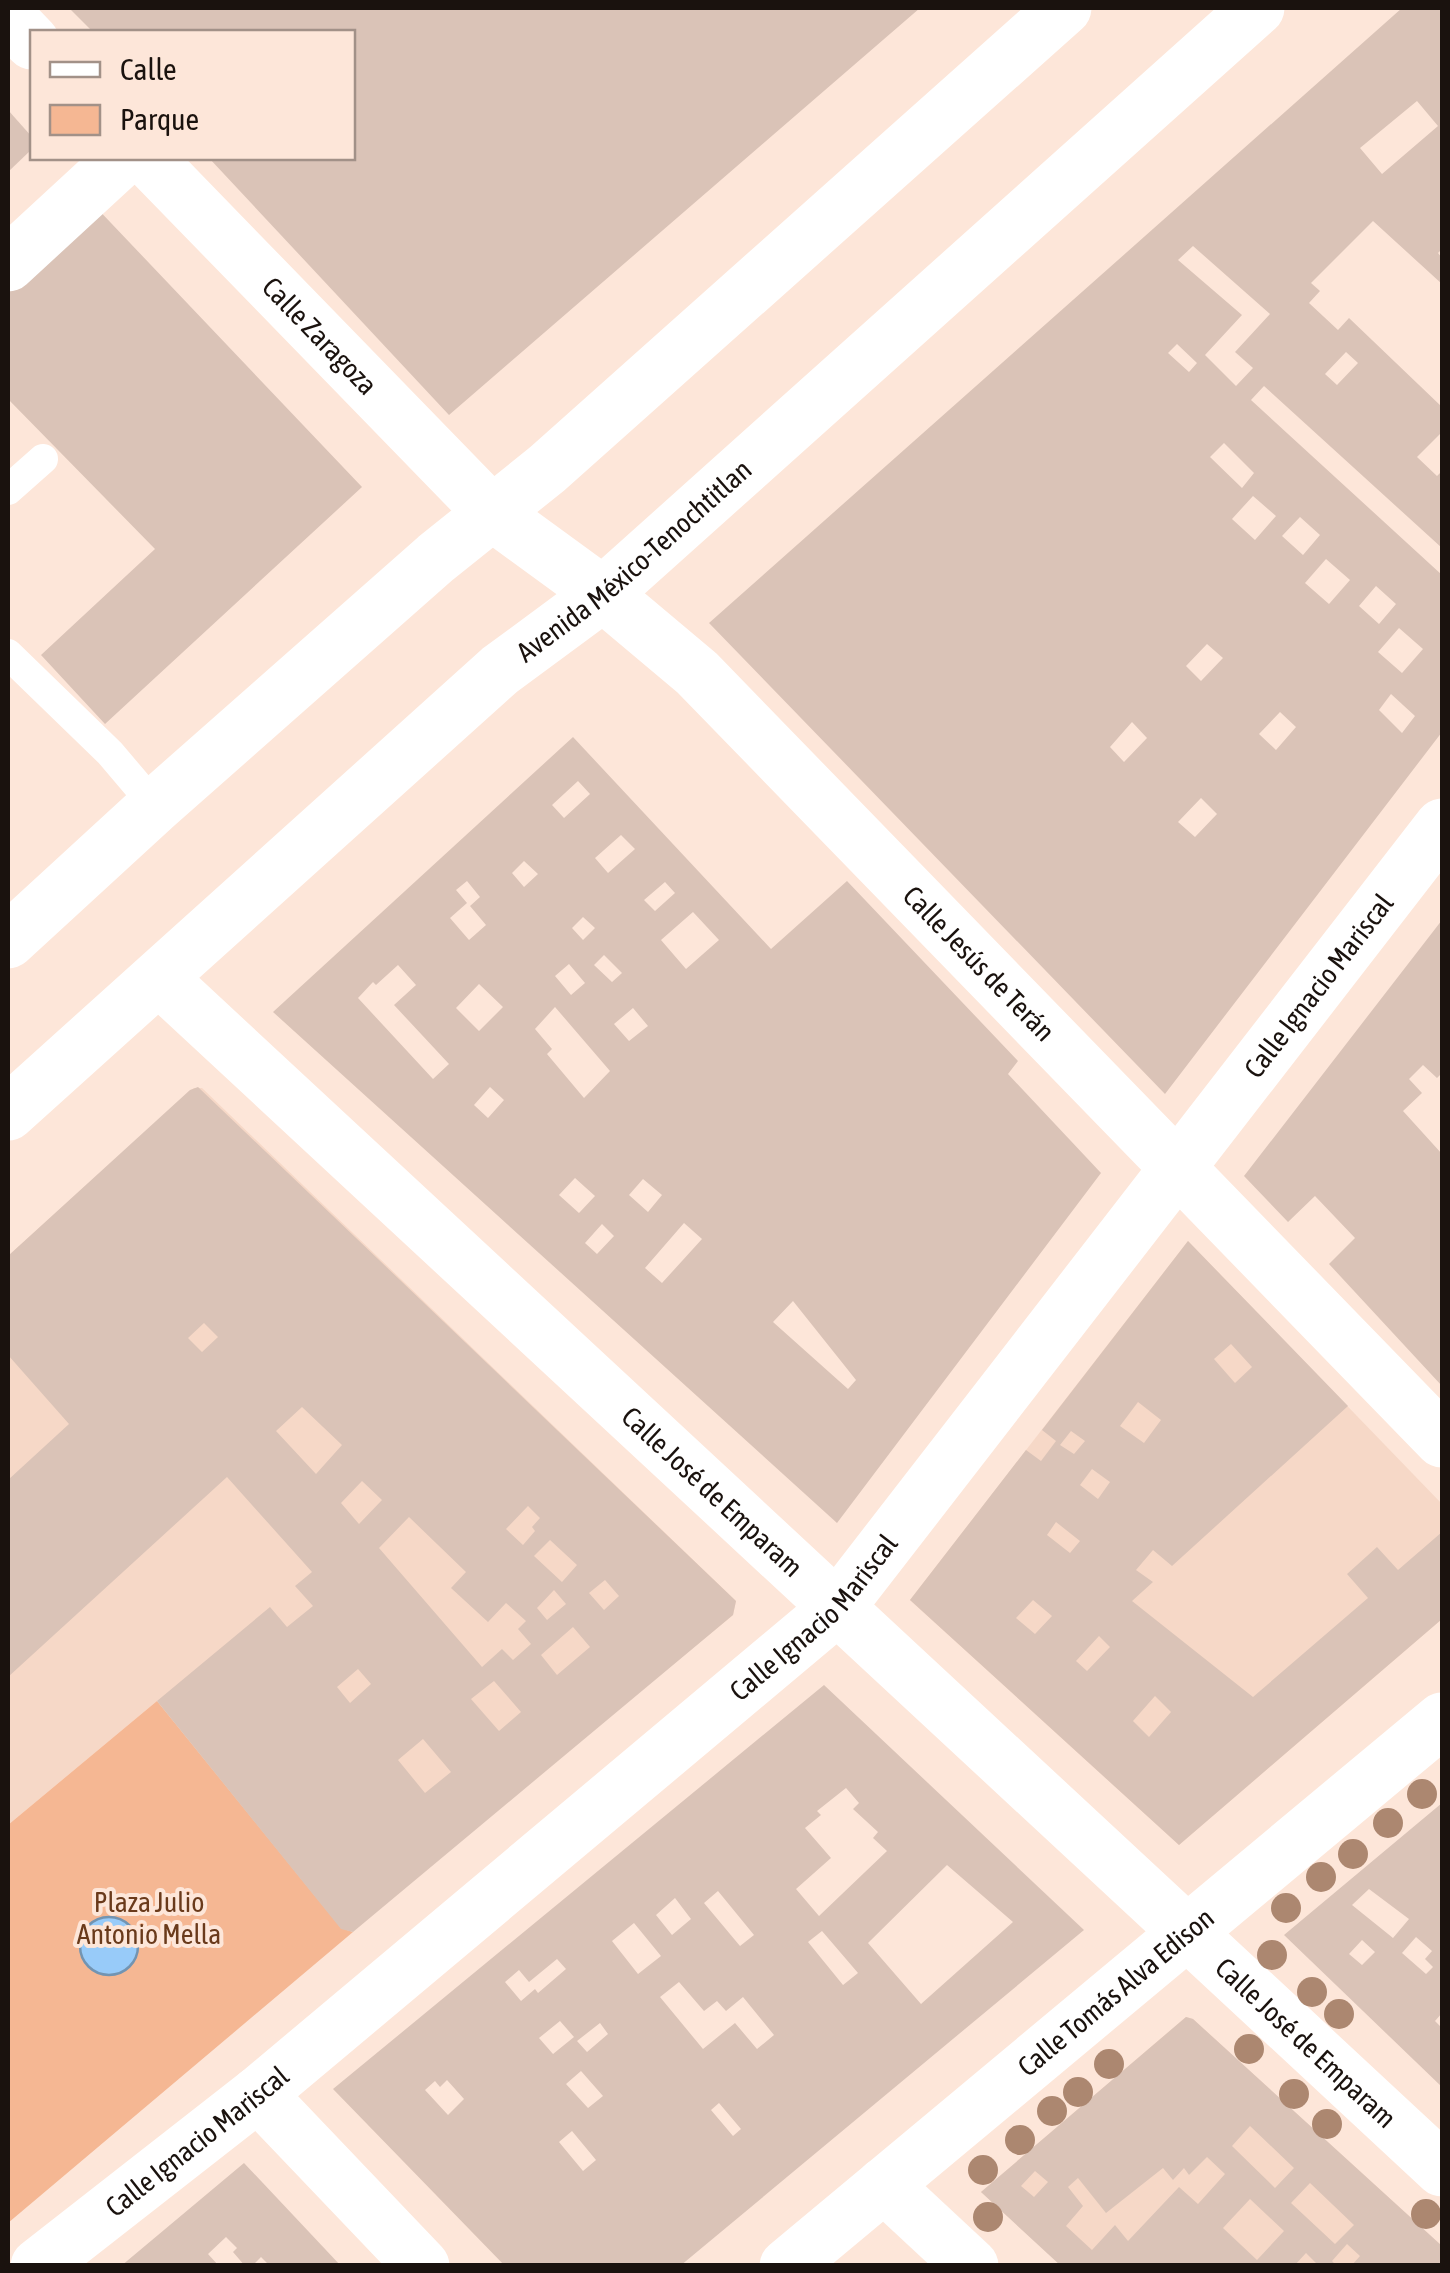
<svg xmlns="http://www.w3.org/2000/svg" width="1450" height="2273" viewBox="0 0 1450 2273" font-family="'Asap Condensed',sans-serif">
  <rect width="100%" height="100%" fill="#fde6d9"/>
  <!-- built -->
  <g fill="#f6d8c7">
    <path d="M194,1088H202L736,1601L733,1615L660,1675L341,1929L157,1701L8,1825V1256Z"/>
    <path d="M1188,1241L1442,1504V1619L1179,1845L910,1600Z"/>
    <path d="M1186,2017L1193,2019L1442,2246V2265H1061L981,2192Z"/>
  </g>
  <!-- green -->
  <path fill="#f5b793" d="M157,1701L341,1928L353,1932L8,2223V1825Z"/>
  <!-- water -->
  <circle fill="#98cbf9" stroke="#7294b2" stroke-width="2.5" cx="109" cy="1946" r="29"/>
  <!-- building -->
  <g fill="#dac3b7" fill-rule="evenodd">
    <path d="M69,8H920L449,415L209,158H352V32H93Z"/>
    <path d="M1402,8H1442V249L1438,253L1442,258V284L1373,221L1311,283L1320,291L1309,303L1338,330L1349,318L1442,407V432L1417,457L1437,476L1442,471V548L1264,386L1251,400L1442,575V732L1165,1094L709,623ZM1417,101L1438,126L1382,174L1360,148ZM1193,246L1270,314L1235,352L1253,368L1236,386L1205,355L1242,315L1178,260ZM1177,344L1197,363L1189,372L1168,353ZM1346,352L1358,363L1337,385L1325,374ZM1224,443L1254,473L1242,488L1210,457ZM1253,496L1276,516L1255,540L1232,519ZM1300,517L1320,535L1303,555L1282,536ZM1326,559L1350,580L1329,604L1305,583ZM1376,586L1396,604L1379,624L1359,606ZM1399,628L1423,649L1402,673L1378,652ZM1207,644L1223,658L1201,681L1186,666ZM1391,694L1415,716L1402,733L1379,710ZM1280,712L1296,727L1276,750L1259,734ZM1132,722L1147,738L1124,762L1110,747ZM1201,798L1217,814L1195,837L1178,822Z"/>
    <path d="M8,110L32,137V149L8,172Z"/>
    <path d="M92,203L362,487L105,724L41,655L155,549L8,399V283Z"/>
    <path d="M573,737L771,949L847,881L1018,1061L1008,1074L1101,1173L837,1523L273,1012ZM578,781L590,794L564,818L552,805ZM621,835L635,849L608,873L595,858ZM524,861L538,874L524,887L512,873ZM467,881L480,897L470,906L486,925L469,940L450,918L467,903L456,890ZM665,882L675,893L655,911L644,900ZM693,912L719,940L686,969L661,940ZM583,917L595,928L583,940L572,928ZM604,955L622,973L612,982L594,965ZM569,964L585,983L571,995L555,976ZM398,965L416,985L394,1005L449,1064L433,1079L358,998L373,982L376,985ZM479,984L503,1007L479,1031L456,1008ZM555,1007L610,1071L584,1098L547,1054L552,1049L535,1029ZM633,1008L648,1026L629,1041L614,1024ZM490,1087L504,1100L488,1118L474,1105ZM575,1178L595,1196L579,1213L559,1195ZM643,1179L662,1195L648,1212L629,1195ZM684,1223L702,1239L662,1283L645,1268ZM602,1224L614,1236L597,1254L585,1243ZM793,1301L856,1380L848,1389L773,1322Z"/>
    <path d="M1442,920V1073L1437,1078L1423,1065L1409,1079L1422,1093L1403,1111L1442,1154V1386L1329,1264L1355,1238L1315,1196L1288,1222L1244,1176Z"/>
    <path d="M198,1087L736,1601L733,1615L353,1932L341,1929L157,1701L270,1607L287,1627L313,1606L295,1586L312,1572L227,1477L8,1677V1480L69,1424L8,1355V1256L190,1090ZM204,1323L218,1337L202,1352L188,1338ZM302,1407L342,1445L316,1474L276,1431ZM362,1481L382,1500L359,1524L341,1503ZM528,1506L540,1518L532,1527L535,1531L523,1545L506,1529ZM409,1517L466,1572L451,1588L488,1622L506,1603L526,1621L518,1629L531,1644L513,1660L502,1649L482,1667L379,1548ZM550,1540L577,1565L562,1582L534,1556ZM605,1580L619,1596L604,1610L589,1593ZM554,1590L566,1604L547,1620L537,1608ZM573,1627L590,1647L557,1675L541,1655ZM358,1669L371,1684L350,1703L337,1687ZM494,1681L521,1712L499,1731L471,1699ZM423,1739L451,1772L425,1793L398,1760Z"/>
    <path d="M1188,1241L1348,1406L1172,1566L1153,1550L1136,1570L1153,1582L1132,1601L1253,1697L1368,1598L1347,1574L1377,1547L1398,1570L1442,1532V1619L1179,1845L910,1600L1026,1450L1041,1461L1056,1441L1042,1430ZM1231,1344L1252,1367L1235,1383L1214,1359ZM1138,1402L1161,1420L1144,1443L1120,1426ZM1071,1431L1085,1441L1074,1454L1060,1445ZM1092,1469L1110,1482L1098,1499L1080,1485ZM1056,1522L1080,1541L1070,1553L1047,1535ZM1033,1600L1052,1616L1035,1634L1016,1618ZM1099,1636L1110,1647L1087,1671L1076,1661ZM1155,1696L1171,1712L1149,1737L1133,1721Z"/>
    <path d="M824,1685L1084,1930L680,2266H505L333,2089ZM846,1788L859,1803L853,1809L878,1832L873,1838L887,1851L819,1916L796,1889L831,1858L805,1828L821,1815L817,1811ZM947,1865L1013,1922L921,2004L868,1943ZM718,1891L754,1935L740,1946L704,1903ZM675,1898L691,1919L672,1935L656,1915ZM634,1923L661,1956L638,1974L612,1941ZM822,1931L858,1973L843,1985L808,1942ZM557,1959L566,1969L538,1993L535,1989L521,2001L505,1982L519,1970L529,1982ZM679,1982L704,2011L717,2001L726,2011L743,1997L774,2035L757,2049L735,2023L703,2049L660,1997ZM560,2021L574,2037L553,2054L539,2038ZM600,2023L608,2034L587,2052L577,2041ZM581,2071L603,2096L588,2108L566,2084ZM447,2080L464,2099L448,2115L425,2090L435,2081L440,2087ZM719,2103L741,2129L733,2136L711,2110ZM572,2131L596,2160L583,2171L559,2142Z"/>
    <path d="M1442,1803V2013L1435,2021L1442,2028V2087L1284,1935ZM1369,1889L1409,1919L1393,1938L1352,1905ZM1416,1937L1432,1951L1425,1959L1433,1967L1426,1974L1402,1953ZM1362,1940L1375,1952L1362,1965L1349,1954Z"/>
    <path d="M1186,2017L1193,2019L1442,2246V2266H1351L1360,2256L1347,2244L1332,2261L1337,2266H1319L1306,2253L1294,2266H1061L981,2192ZM1250,2126L1294,2168L1275,2188L1232,2146ZM1207,2157L1225,2174L1198,2204L1179,2187L1128,2241L1115,2225L1092,2250L1066,2226L1083,2206L1068,2187L1078,2178L1106,2213L1163,2168L1173,2180L1184,2168L1189,2175ZM1035,2171L1048,2182L1034,2197L1021,2186ZM1310,2183L1354,2225L1335,2244L1291,2203ZM1250,2199L1284,2231L1257,2260L1223,2228Z"/>
    <path d="M244,2163L341,2266H270L261,2257L252,2266H245L233,2252L237,2248L226,2237L208,2254L219,2266H121Z"/>
  </g>
  <g fill="none" stroke-linecap="round" stroke-linejoin="round">
    <!-- lane -->
    <g stroke="#fff" stroke-width="30">
      <path d="M8,490L43,459"/>
      <path d="M8,654L110,753L155,806"/>
    </g>
    <!-- street -->
    <g stroke="#fff" stroke-width="55">
      <path d="M8,17L32,42"/>
      <path id="s1" d="M147,158L492,513L603,594L697,673L1442,1440"/>
      <path d="M8,264L123,158"/>
      <path id="s2" d="M159,978L1442,2169"/>
      <path d="M258,2094L422,2266"/>
      <path d="M884,2185L971,2266"/>
      <path id="s3" d="M38,2266L258,2094L836,1609L1442,826"/>
      <path id="s4" d="M787,2266L1442,1720"/>
    </g>
    <!-- secondary -->
    <g stroke="#fff" stroke-width="55">
      <path d="M8,941L155,806L436,558L547,469L1064,8"/>
      <path id="s5" d="M8,1113L500,670L603,594L1257,8"/>
    </g>
  </g>
  <!-- trees -->
  <g fill="#ac8770">
    <circle cx="1422" cy="1794" r="15"/>
    <circle cx="1388" cy="1823" r="15"/>
    <circle cx="1353" cy="1854" r="15"/>
    <circle cx="1321" cy="1877" r="15"/>
    <circle cx="1286" cy="1908" r="15"/>
    <circle cx="1272" cy="1955" r="15"/>
    <circle cx="1312" cy="1992" r="15"/>
    <circle cx="1339" cy="2014" r="15"/>
    <circle cx="1249" cy="2049" r="15"/>
    <circle cx="1109" cy="2064" r="15"/>
    <circle cx="1078" cy="2092" r="15"/>
    <circle cx="1294" cy="2094" r="15"/>
    <circle cx="1052" cy="2111" r="15"/>
    <circle cx="1327" cy="2124" r="15"/>
    <circle cx="1020" cy="2140" r="15"/>
    <circle cx="983" cy="2170" r="15"/>
    <circle cx="1426" cy="2214" r="15"/>
    <circle cx="988" cy="2217" r="15"/>
  </g>
  <g text-anchor="middle" stroke-width="8" stroke-linejoin="round" paint-order="stroke">
    <!-- street labels -->
    <g font-size="28" fill="#1a120e" stroke="#fde6d9">
      <text dy="10" stroke="none"><textPath href="#s1" startOffset="248">Calle Zaragoza</textPath></text>
      <text dy="10" stroke="none"><textPath href="#s5" startOffset="835">Avenida México-Tenochtitlan</textPath></text>
      <text dy="10" stroke="none"><textPath href="#s1" startOffset="1160">Calle Jesús de Terán</textPath></text>
      <text dy="10" stroke="none"><textPath href="#s3" startOffset="1822">Calle Ignacio Mariscal</textPath></text>
      <text dy="10" stroke="none"><textPath href="#s2" startOffset="755">Calle José de Emparam</textPath></text>
      <text dy="10" stroke="none"><textPath href="#s3" startOffset="1012">Calle Ignacio Mariscal</textPath></text>
      <text dy="10" stroke="none"><textPath href="#s4" startOffset="428">Calle Tomás Alva Edison</textPath></text>
      <text dy="10" stroke="none"><textPath href="#s2" startOffset="1565">Calle José de Emparam</textPath></text>
      <text dy="10" stroke="none"><textPath href="#s3" startOffset="202">Calle Ignacio Mariscal</textPath></text>
    </g>
    <!-- park labels -->
    <g font-size="28" fill="#6a3a1b" stroke="#fde6d9">
      <text x="149" y="1912">Plaza Julio<tspan x="149" dy="32">Antonio Mella</tspan></text>
    </g>
  </g>
  <!-- border -->
  <rect width="1450" height="2273" fill="none" stroke="#1a120e" stroke-width="20"/>
  <!-- legend -->
  <rect x="30" y="30" width="325" height="130" fill="#fde6d9" stroke="#a29188" stroke-width="2.5"/>
  <rect x="50" y="62" width="50" height="15" fill="#ffffff" stroke="#a29188" stroke-width="2.5"/>
  <text x="120" y="80" font-size="30" fill="#1a120e">Calle</text>
  <rect x="50" y="105" width="50" height="30" fill="#f5b793" stroke="#a29188" stroke-width="2.5"/>
  <text x="120" y="130" font-size="30" fill="#1a120e">Parque</text>
</svg>
